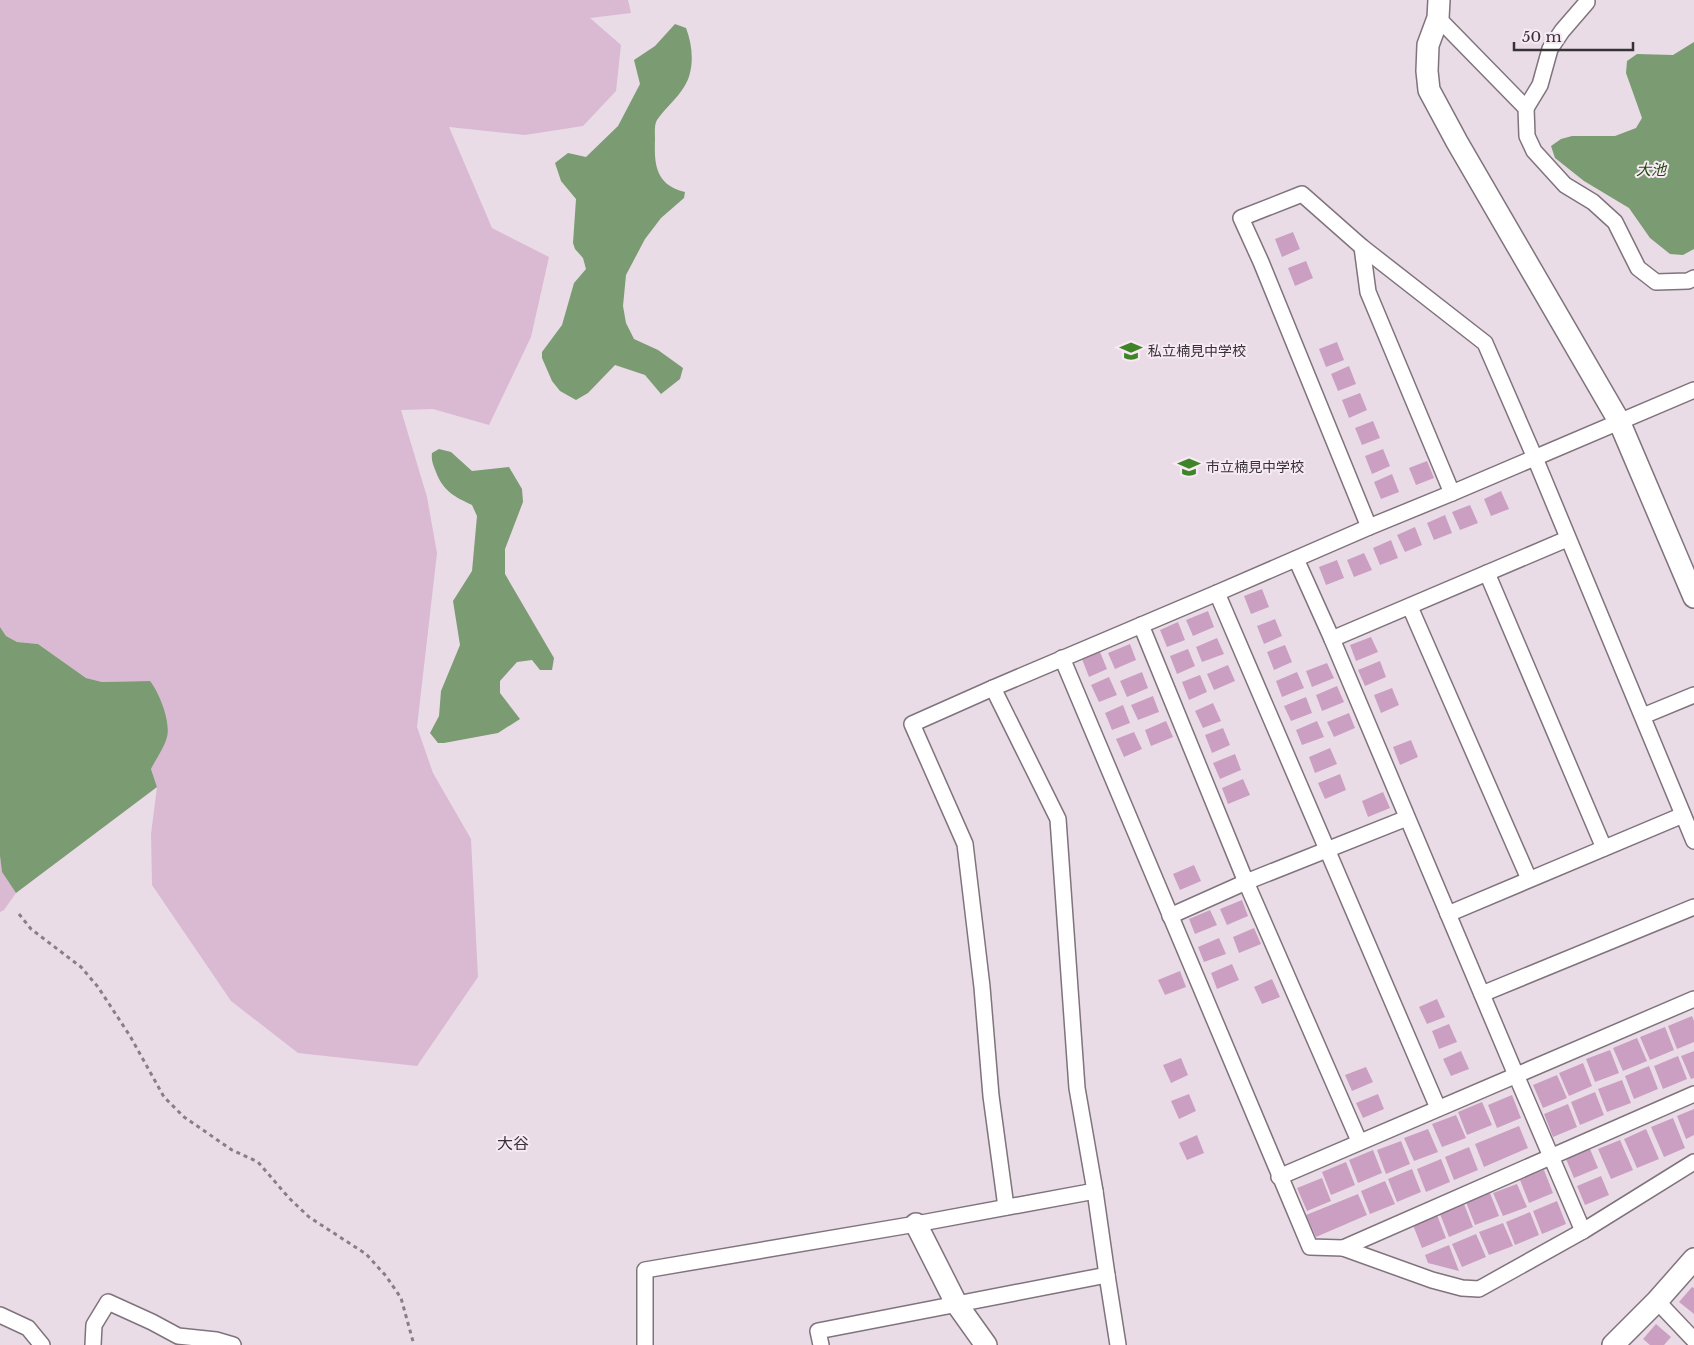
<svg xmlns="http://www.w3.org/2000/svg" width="1694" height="1345" viewBox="0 0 1694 1345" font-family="'Libre Baskerville','Noto Sans JP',serif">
  <rect width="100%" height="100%" fill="#eadce7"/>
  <!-- green -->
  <g fill="#dab9d3">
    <path d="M0,0H628L631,13L590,18L621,45L616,91L583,126L525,135L449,127L492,228L549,257L531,337L489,425L433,409L401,410L427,497L437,553L417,727L433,773L471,839L478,977L417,1066L298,1053L231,1001L152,885L151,834L157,787L151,769L167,737L150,681L102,682L86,678L38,644L17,642L6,636L0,627Z"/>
    <path d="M0,856L2,872L16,893L4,910L0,912Z"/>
  </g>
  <!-- water -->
  <g fill="#7b9b72">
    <path d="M675,24L686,28C693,46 695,70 684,87C677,99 665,108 657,120C654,125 655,133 655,139C654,165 656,185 685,192L684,198L661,218L645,239L626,275L623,306L626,323L634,339L658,350L683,368L680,379L661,394L645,375L615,365L588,393L576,400L560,391L552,381L542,358V352L562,325L574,283L586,269L583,258L575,249L573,243L576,199L561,181L555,163L568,153L586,157L618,126L640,84L634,60L655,46Z"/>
    <path d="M1694,42V249L1683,255L1670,254L1650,238L1629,208L1584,181L1555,158L1551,146L1561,139L1572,136H1615L1636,128L1642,118L1626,73L1627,61L1637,54L1673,55Z"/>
    <path d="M439,449L451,452L472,471L509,467L522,489L523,502L505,549V574L554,658L552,670H540L532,660L517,662L500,681V693L520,719L498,733L444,743H438L430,733L439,716L441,691L460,645L453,601L472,571L477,516L472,505C455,497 443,491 436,472C433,465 431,460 432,453Z"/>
    <path d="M0,627L6,636L17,642L38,644L86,678L102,682L150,681C159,692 171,722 167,737C164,748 156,759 151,769L157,787L16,893L2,872L0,856Z"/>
  </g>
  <!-- building -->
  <g fill="#cb9fc2">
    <path d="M1293,232L1300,249L1282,257L1275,239Z"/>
    <path d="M1306,261L1313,278L1295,286L1288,268Z"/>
    <path d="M1337,342L1344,360L1326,367L1319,349Z"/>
    <path d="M1349,366L1356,384L1338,391L1331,374Z"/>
    <path d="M1360,393L1367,410L1349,418L1342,400Z"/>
    <path d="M1373,421L1380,438L1362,445L1355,428Z"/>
    <path d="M1383,449L1390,466L1372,474L1365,456Z"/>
    <path d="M1427,461L1434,478L1416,485L1409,468Z"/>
    <path d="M1392,474L1399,492L1381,499L1374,482Z"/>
    <path d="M1501,491L1509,509L1491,516L1484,499Z"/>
    <path d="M1470,505L1478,523L1460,530L1452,512Z"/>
    <path d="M1445,515L1452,533L1434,540L1427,523Z"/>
    <path d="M1415,527L1422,545L1405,552L1397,535Z"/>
    <path d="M1391,540L1398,558L1380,565L1373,548Z"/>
    <path d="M1364,553L1372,570L1354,577L1347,560Z"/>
    <path d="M1337,560L1344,578L1326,585L1319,567Z"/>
    <path d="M1262,589L1269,607L1251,614L1244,596Z"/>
    <path d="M1208,611L1214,627L1193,636L1186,620Z"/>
    <path d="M1275,619L1282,636L1264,644L1257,626Z"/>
    <path d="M1178,622L1185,640L1167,647L1160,630Z"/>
    <path d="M1371,637L1378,652L1356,661L1350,645Z"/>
    <path d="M1217,638L1224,654L1202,662L1196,647Z"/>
    <path d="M1130,644L1136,660L1115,669L1108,653Z"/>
    <path d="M1285,645L1292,662L1274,670L1267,652Z"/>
    <path d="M1188,649L1195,666L1177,674L1170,656Z"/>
    <path d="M1100,652L1107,669L1089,677L1082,659Z"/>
    <path d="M1380,661L1386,677L1365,686L1358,670Z"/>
    <path d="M1327,663L1334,678L1312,687L1306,671Z"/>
    <path d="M1228,665L1235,681L1214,690L1207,674Z"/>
    <path d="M1142,672L1148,688L1127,697L1120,681Z"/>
    <path d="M1297,672L1304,688L1282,697L1276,681Z"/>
    <path d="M1200,675L1207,692L1189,700L1182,682Z"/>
    <path d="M1109,677L1117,695L1099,702L1091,685Z"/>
    <path d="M1337,686L1344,702L1322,711L1316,695Z"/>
    <path d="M1392,688L1399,705L1381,713L1374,695Z"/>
    <path d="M1153,696L1159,712L1138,720L1131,705Z"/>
    <path d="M1306,697L1312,713L1291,721L1284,706Z"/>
    <path d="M1213,703L1221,721L1203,728L1195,711Z"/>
    <path d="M1123,705L1130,723L1112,730L1105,713Z"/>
    <path d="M1349,713L1355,728L1334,737L1327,722Z"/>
    <path d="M1166,721L1173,737L1151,746L1145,730Z"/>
    <path d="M1317,721L1324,737L1302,745L1296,730Z"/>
    <path d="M1223,728L1230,745L1212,753L1205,735Z"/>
    <path d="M1134,732L1142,749L1124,757L1116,739Z"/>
    <path d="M1411,740L1418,757L1400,765L1393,747Z"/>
    <path d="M1330,748L1337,764L1315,773L1309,757Z"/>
    <path d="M1235,754L1241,770L1220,779L1213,763Z"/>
    <path d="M1340,774L1346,790L1325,799L1318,783Z"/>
    <path d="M1243,779L1250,795L1228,804L1222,788Z"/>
    <path d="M1383,792L1390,808L1368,817L1362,801Z"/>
    <path d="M1194,865L1201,881L1180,890L1173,874Z"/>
    <path d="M1242,900L1248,916L1227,925L1220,909Z"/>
    <path d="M1210,910L1217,925L1195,934L1189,919Z"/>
    <path d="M1254,928L1261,944L1239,953L1233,937Z"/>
    <path d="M1219,938L1226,954L1204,962L1198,947Z"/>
    <path d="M1232,964L1239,980L1217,989L1211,973Z"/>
    <path d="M1180,971L1186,987L1165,995L1158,980Z"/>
    <path d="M1272,979L1280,997L1262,1004L1254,987Z"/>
    <path d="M1437,999L1445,1017L1427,1024L1419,1007Z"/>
    <path d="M1692,1016L1694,1021V1042L1677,1049L1668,1026Z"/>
    <path d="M1449,1024L1457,1042L1439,1049L1432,1031Z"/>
    <path d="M1665,1027L1674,1050L1650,1060L1640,1037Z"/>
    <path d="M1637,1038L1647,1061L1623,1071L1613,1048Z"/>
    <path d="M1610,1050L1619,1073L1595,1082L1586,1059Z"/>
    <path d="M1461,1051L1469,1069L1451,1076L1443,1059Z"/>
    <path d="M1694,1051V1078L1691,1079L1681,1056Z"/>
    <path d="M1678,1056L1687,1079L1663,1089L1654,1066Z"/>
    <path d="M1181,1058L1188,1075L1171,1083L1163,1065Z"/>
    <path d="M1583,1063L1592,1086L1569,1096L1559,1073Z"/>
    <path d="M1649,1066L1658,1089L1634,1099L1625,1076Z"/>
    <path d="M1366,1067L1373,1082L1352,1091L1345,1075Z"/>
    <path d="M1557,1075L1567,1098L1543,1108L1533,1085Z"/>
    <path d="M1622,1080L1631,1103L1607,1112L1598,1089Z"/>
    <path d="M1595,1092L1604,1115L1580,1125L1571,1102Z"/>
    <path d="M1189,1094L1196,1111L1179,1119L1171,1101Z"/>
    <path d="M1378,1094L1384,1109L1363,1118L1356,1103Z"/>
    <path d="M1512,1095L1521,1118L1497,1128L1488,1105Z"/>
    <path d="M1482,1102L1492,1125L1467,1135L1458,1112Z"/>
    <path d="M1568,1104L1577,1127L1553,1137L1544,1114Z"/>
    <path d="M1694,1109V1135L1686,1139L1677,1116Z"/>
    <path d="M1456,1115L1466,1138L1442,1147L1432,1124Z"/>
    <path d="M1673,1118L1685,1148L1664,1157L1651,1127Z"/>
    <path d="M1519,1126L1528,1148L1484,1167L1475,1144Z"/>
    <path d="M1428,1129L1438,1152L1414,1161L1404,1138Z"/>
    <path d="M1646,1129L1659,1159L1637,1168L1624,1139Z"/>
    <path d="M1197,1135L1204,1153L1187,1160L1179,1143Z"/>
    <path d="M1620,1140L1633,1170L1611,1179L1598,1149Z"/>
    <path d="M1401,1141L1410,1164L1386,1174L1377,1150Z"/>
    <path d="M1469,1147L1478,1170L1454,1180L1445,1157Z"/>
    <path d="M1590,1149L1598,1168L1574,1178L1566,1159Z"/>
    <path d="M1373,1150L1382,1173L1358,1183L1349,1160Z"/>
    <path d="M1441,1159L1450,1182L1426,1192L1417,1169Z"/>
    <path d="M1346,1162L1355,1185L1331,1195L1322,1172Z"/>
    <path d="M1412,1169L1421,1192L1397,1202L1388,1179Z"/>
    <path d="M1544,1170L1553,1193L1529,1203L1520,1180Z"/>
    <path d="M1601,1176L1609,1195L1585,1205L1577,1186Z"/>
    <path d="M1322,1178L1331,1201L1307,1211L1297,1188Z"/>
    <path d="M1385,1181L1395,1204L1370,1214L1361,1191Z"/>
    <path d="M1517,1184L1527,1207L1503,1216L1493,1193Z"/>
    <path d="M1490,1193L1499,1216L1475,1225L1466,1202Z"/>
    <path d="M1358,1194L1367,1215L1316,1237L1306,1215Z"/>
    <path d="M1557,1201L1566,1224L1542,1234L1533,1211Z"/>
    <path d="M1464,1204L1473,1227L1449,1237L1440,1214Z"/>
    <path d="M1530,1212L1539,1235L1515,1245L1506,1222Z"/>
    <path d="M1437,1215L1446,1238L1422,1248L1413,1225Z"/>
    <path d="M1503,1223L1513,1246L1489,1255L1479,1232Z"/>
    <path d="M1476,1234L1486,1257L1462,1267L1452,1244Z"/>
    <path d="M1449,1245L1459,1271L1428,1263L1425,1255Z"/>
    <path d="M1692,1287L1694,1288V1314L1679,1302Z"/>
    <path d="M1656,1324L1671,1337L1664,1345H1650L1643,1339Z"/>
  </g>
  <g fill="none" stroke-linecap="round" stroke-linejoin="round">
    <!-- street casing -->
    <g stroke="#7f737c" stroke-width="18">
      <g id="street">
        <path d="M1438,18L1526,108L1527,136L1534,151L1565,185L1593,202L1615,222L1638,268L1656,282L1688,281L1694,278"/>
        <path d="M1526,108L1540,85L1550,49L1562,31L1587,2"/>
        <path d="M1362,247L1368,292L1452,493"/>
        <path d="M1369,527L1261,262L1241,218L1302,194L1362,247L1485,343L1535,458L1694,841"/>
        <path d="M1296,559L1332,639L1516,1075L1583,1231"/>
        <path d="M1487,573L1604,848"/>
        <path d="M1217,593L1438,1108"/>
        <path d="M1410,607L1529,879"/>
        <path d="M1141,625L1246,882L1359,1141"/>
        <path d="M1332,639L1567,539"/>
        <path d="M1062,658L1310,1247L1343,1248L1432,1280L1462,1288L1479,1289L1583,1231L1694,1162"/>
        <path d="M993,688L1058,819L1077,1088L1095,1191L1107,1275"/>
        <path d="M1643,716L1694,695"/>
        <path d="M1448,914L1683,815"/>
        <path d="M1170,916L1246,882L1407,818"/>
        <path d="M1482,994L1694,907"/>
        <path d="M1279,1177L1694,999"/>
        <path d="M1006,1207L991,1096L982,987L965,844L912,724L993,688L1217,593L1369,527L1452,493L1694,390"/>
        <path d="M1343,1248L1694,1094"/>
        <path d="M1657,1301L1694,1340"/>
        <path d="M0,1315L28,1328L42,1345"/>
        <path d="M93,1345L94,1325L108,1302L152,1322L178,1336L216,1340L233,1345"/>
        <path d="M645,1345V1270L916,1224L1095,1191"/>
        <path d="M821,1345L818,1331L1107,1275L1118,1345"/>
      </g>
    </g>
    <!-- secondary casing -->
    <g stroke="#7f737c" stroke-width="24">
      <g id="secondary">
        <path d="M1439,0L1438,18L1428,45L1427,71L1429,90L1457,142L1619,421L1694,597"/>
        <path d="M916,1224L956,1303L986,1345"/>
        <path d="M1613,1345L1657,1301L1694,1259"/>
      </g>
    </g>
    <!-- path -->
    <path stroke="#887f86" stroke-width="3" stroke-dasharray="4 4" stroke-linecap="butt" d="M19,914L31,929L81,967L98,987L130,1036L164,1097L184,1117L232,1150L258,1162L289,1198L309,1217L366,1254L386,1276L401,1298L414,1345"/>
    <!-- street -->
    <use href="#street" stroke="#fff" stroke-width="15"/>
    <!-- secondary -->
    <use href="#secondary" stroke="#fff" stroke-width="21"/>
  </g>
  <!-- icons -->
  <defs>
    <g id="school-bare" transform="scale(1.725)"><path d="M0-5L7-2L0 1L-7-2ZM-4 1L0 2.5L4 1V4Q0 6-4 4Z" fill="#408428" stroke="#f7eaf4" stroke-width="2.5" paint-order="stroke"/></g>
  </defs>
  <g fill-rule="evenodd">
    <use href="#school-bare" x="1131" y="351"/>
    <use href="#school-bare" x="1189" y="467"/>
  </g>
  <g text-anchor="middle" stroke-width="4" stroke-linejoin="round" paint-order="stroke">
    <!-- poi labels -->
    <g font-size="14" fill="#373236" stroke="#f7eaf4" text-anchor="start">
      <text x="1148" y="356">私立楠見中学校</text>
      <text x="1206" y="472">市立楠見中学校</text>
    </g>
    <!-- water labels -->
    <g font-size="15" font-style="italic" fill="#204b10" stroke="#f7eaf4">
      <text x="1651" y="175">大池</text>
    </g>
    <!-- quarter labels -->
    <g font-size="16" fill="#373236" stroke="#f7eaf4">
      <text x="513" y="1149">大谷</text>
    </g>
  </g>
  <!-- scale -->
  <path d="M1514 42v8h119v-8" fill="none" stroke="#373236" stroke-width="2.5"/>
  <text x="1522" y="42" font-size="15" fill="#373236" stroke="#f7eaf4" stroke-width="4" paint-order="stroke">50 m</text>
</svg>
